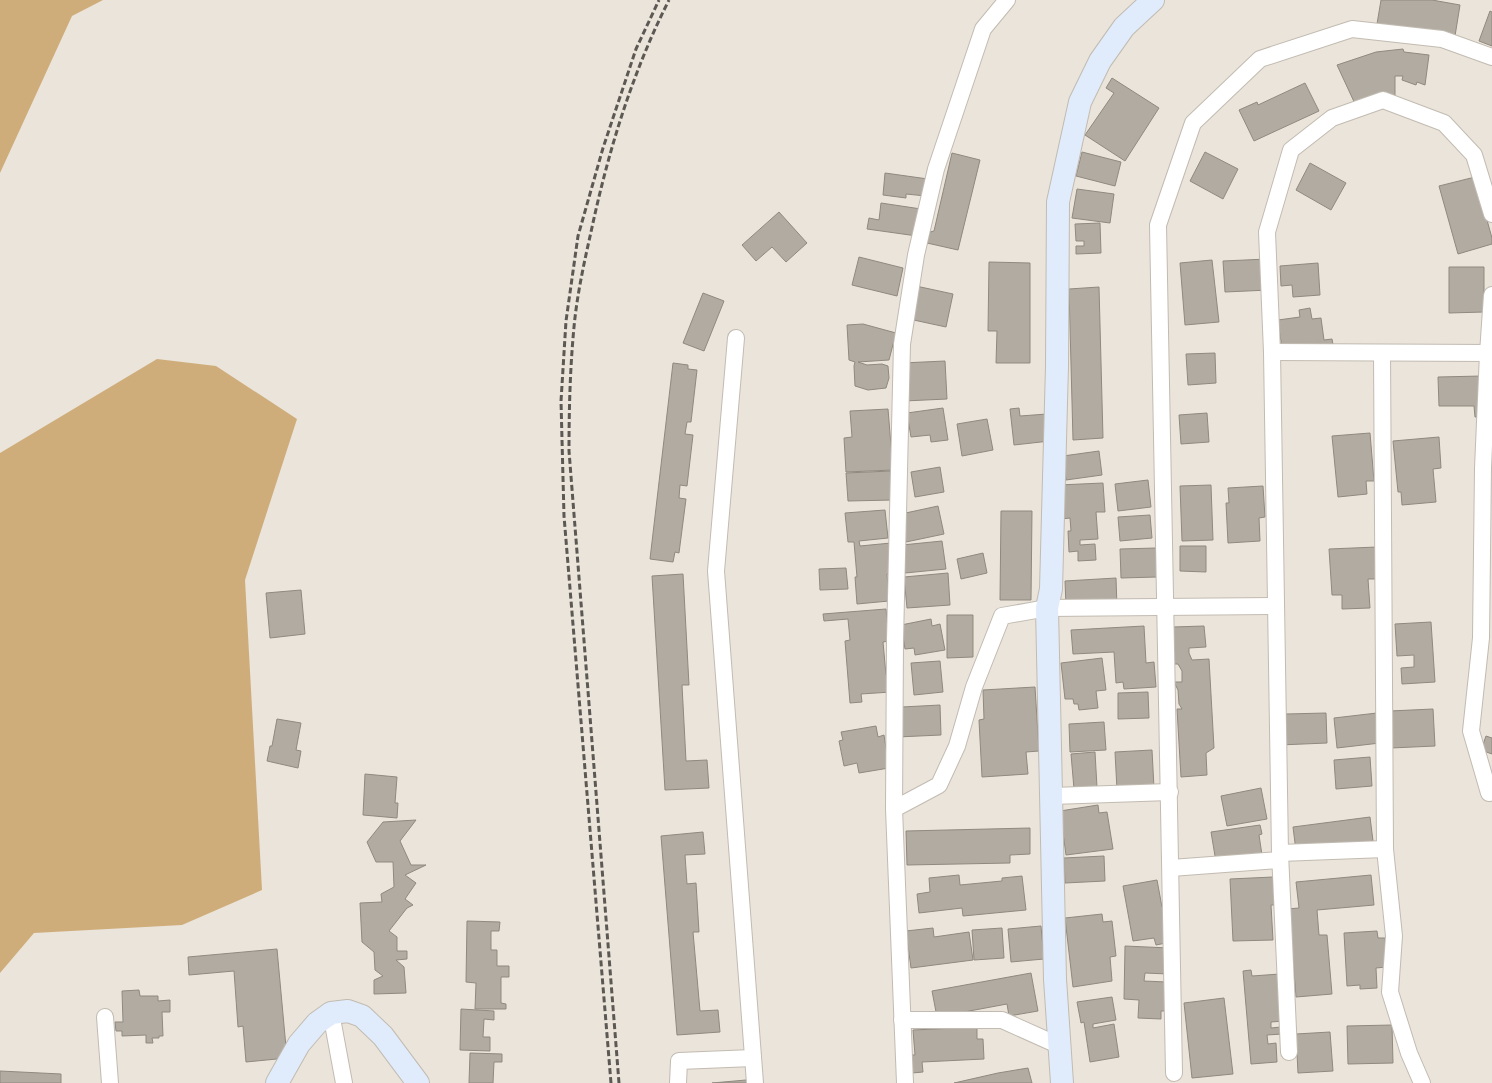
<svg xmlns="http://www.w3.org/2000/svg" width="1492" height="1083" viewBox="0 0 1492 1083" font-family="'Nunito Sans',sans-serif">
  <rect width="100%" height="100%" fill="#ebe4da"/>
  <!-- green -->
  <g fill="#cfad7b">
    <path d="M0,0H103L72,16L0,173Z"/>
    <path d="M157,359L216,366L297,419L245,580L262,890L182,925L34,933L0,973V453Z"/>
  </g>
  <!-- building -->
  <g fill="#b2aba2" stroke="#8f897f">
    <path d="M1381,0H1432L1460,5L1455,36L1377,24Z"/>
    <path d="M1490,11L1492,12V46L1479,41Z"/>
    <path d="M1403,49L1404,52L1429,55L1425,85L1417,82L1416,85L1402,80L1403,76H1395V98L1356,106L1337,65L1376,52Z"/>
    <path d="M1112,78L1159,108L1125,161L1085,135L1114,93L1106,88Z"/>
    <path d="M1305,83L1319,111L1254,141L1239,110L1257,102L1258,105Z"/>
    <path d="M1082,152L1121,162L1115,186L1076,176Z"/>
    <path d="M1205,152L1238,169L1223,199L1190,181Z"/>
    <path d="M952,153L980,160L958,250L927,243L930,232L934,231Z"/>
    <path d="M1310,163L1346,183L1331,210L1296,190Z"/>
    <path d="M885,173L928,179L926,196L906,194V198L883,195Z"/>
    <path d="M1475,177L1492,238V244L1458,254L1439,186Z"/>
    <path d="M1077,189L1114,194L1110,223L1072,218Z"/>
    <path d="M881,203L921,209L917,236L867,229L869,218L879,220Z"/>
    <path d="M779,212L807,243L786,262L772,247L756,261L742,245Z"/>
    <path d="M1100,223L1101,253L1076,254V246H1084V241H1076L1075,224Z"/>
    <path d="M859,257L903,268L897,296L852,285Z"/>
    <path d="M1267,259L1269,290L1225,292L1223,261Z"/>
    <path d="M1212,260L1219,322L1185,325L1180,263Z"/>
    <path d="M989,262L1030,263V363H996L997,331H988Z"/>
    <path d="M1318,263L1320,295L1293,297L1292,285L1281,286L1280,266Z"/>
    <path d="M1449,267H1484V312L1449,313Z"/>
    <path d="M916,286L953,294L946,327L909,319Z"/>
    <path d="M1099,287L1103,438L1073,440L1069,289Z"/>
    <path d="M703,293L724,301L704,351L683,343Z"/>
    <path d="M1310,308L1312,319L1321,318L1324,340L1332,339L1334,350L1322,352L1321,344L1282,349L1278,320L1300,317L1299,310Z"/>
    <path d="M863,324L896,333L889,360L858,362L867,365L882,364L888,366L889,378L886,388L868,390L855,386L854,366L855,362L849,360L847,325Z"/>
    <path d="M1215,353L1216,383L1188,385L1186,354Z"/>
    <path d="M945,361L947,399L904,401L902,363Z"/>
    <path d="M673,363L688,365V369L697,370L691,422H687L685,434L693,435L687,486L680,485L679,498L686,499L679,553L675,552L673,562L650,559Z"/>
    <path d="M1482,376L1483,417H1475L1474,406H1439L1438,377Z"/>
    <path d="M943,408L948,440L931,442L930,435L911,437L907,413Z"/>
    <path d="M1019,408L1020,416L1047,414L1050,441L1014,445L1010,409Z"/>
    <path d="M888,409L893,470L846,472L844,438L852,437L850,411Z"/>
    <path d="M1207,413L1209,442L1181,444L1179,415Z"/>
    <path d="M987,419L993,450L962,456L957,424Z"/>
    <path d="M1370,433L1374,481H1366L1367,494L1338,497L1332,436Z"/>
    <path d="M1439,437L1441,468L1433,469L1436,502L1402,505L1401,492H1398L1393,441Z"/>
    <path d="M1099,451L1102,475L1066,480L1063,456Z"/>
    <path d="M940,467L944,492L915,497L911,472Z"/>
    <path d="M891,471L893,500L848,501L846,473Z"/>
    <path d="M1148,480L1151,507L1118,511L1115,484Z"/>
    <path d="M1103,483L1105,512H1096L1098,539L1080,540V545L1095,544L1096,560L1078,561V551L1069,552L1068,531H1071L1070,518L1061,519L1059,485Z"/>
    <path d="M1211,485L1213,540L1182,541L1180,486Z"/>
    <path d="M1263,486L1265,517L1259,518L1260,541L1228,543L1226,503H1229L1228,488Z"/>
    <path d="M938,506L944,534L906,542L901,514Z"/>
    <path d="M885,510L888,538L859,541L860,546L891,543L894,573L887,574L889,601L857,604L855,577H857L854,542H848L845,513Z"/>
    <path d="M1001,511H1032L1031,600H1000Z"/>
    <path d="M1150,515L1152,538L1120,541L1118,517Z"/>
    <path d="M942,541L946,569L905,573L902,545Z"/>
    <path d="M1180,546H1206V572L1180,571Z"/>
    <path d="M1377,547L1379,579H1368L1370,608L1342,609V595H1332L1329,549Z"/>
    <path d="M1156,548L1157,577L1121,578L1120,549Z"/>
    <path d="M983,553L987,573L961,579L957,559Z"/>
    <path d="M846,568L848,589L820,590L819,569Z"/>
    <path d="M948,573L950,605L907,608L904,577Z"/>
    <path d="M683,574L689,685H682L686,761L707,760L709,788L665,790L652,576Z"/>
    <path d="M1116,578L1117,607L1066,606L1065,581Z"/>
    <path d="M301,590L305,634L270,638L266,593Z"/>
    <path d="M886,609L889,641L883,642L886,675H889L891,692L861,694L862,702L850,703L845,641L850,640L848,619L824,621L823,614Z"/>
    <path d="M947,615H973V657L947,658Z"/>
    <path d="M931,619L932,626L940,624L945,650L915,655L914,648L905,649L901,625Z"/>
    <path d="M1431,622L1435,682L1402,684L1401,668L1414,667V655L1397,656L1395,624Z"/>
    <path d="M1144,626L1146,663L1154,662L1156,687L1124,689L1123,682L1116,683L1114,652L1073,654L1071,630Z"/>
    <path d="M1204,626L1206,647L1189,648V653L1192,660L1209,659L1214,748L1206,753L1207,775L1181,777L1177,709H1182L1179,704L1178,690L1174,682H1182V671L1178,664H1174L1173,627Z"/>
    <path d="M1102,658L1106,690L1096,691L1098,708L1079,710L1078,704H1074L1073,699H1065L1061,663Z"/>
    <path d="M940,661L943,692L914,695L911,663Z"/>
    <path d="M1035,687L1039,751L1026,752L1028,774L982,777L979,720L984,719L983,690Z"/>
    <path d="M1148,692L1149,718L1118,719V693Z"/>
    <path d="M940,705L941,735L897,737L902,707Z"/>
    <path d="M1433,709L1435,746L1391,748L1390,711Z"/>
    <path d="M1326,713L1327,743L1279,745L1278,725L1286,724V714Z"/>
    <path d="M1377,713L1380,743L1337,748L1334,718Z"/>
    <path d="M277,719L301,723L296,750L301,751L298,768L267,761L270,746H272Z"/>
    <path d="M1104,722L1106,750L1070,752L1069,724Z"/>
    <path d="M876,726L878,737L884,735L889,768L859,773L857,763L844,766L839,741L843,740L841,732Z"/>
    <path d="M1486,736L1492,738V754L1481,750Z"/>
    <path d="M1152,750L1154,788L1117,790L1115,752Z"/>
    <path d="M1095,752L1097,787L1074,789L1071,754Z"/>
    <path d="M1370,757L1372,786L1336,789L1334,760Z"/>
    <path d="M365,774L397,777L395,803H398L397,818L363,815Z"/>
    <path d="M1261,788L1267,819L1227,826L1221,796Z"/>
    <path d="M1098,805L1099,813L1107,812L1113,849L1066,855L1060,811Z"/>
    <path d="M1370,817L1373,841L1296,851L1293,827Z"/>
    <path d="M416,820L400,841L411,865H426L405,875L416,883L405,899L413,905L407,908L389,931L397,937V951H407V959L396,960L404,967L406,993L374,994V980L383,976L375,970L374,952L362,942L360,903L382,902L381,894L394,887L393,862H376L367,842L383,822Z"/>
    <path d="M1260,825L1262,834L1259,835L1262,855L1216,862L1211,832Z"/>
    <path d="M1030,828V854L1010,855V863L907,865L906,831Z"/>
    <path d="M703,832L705,854L685,855L687,884L696,883L699,932H693L700,1011L718,1010L720,1032L677,1035L661,836Z"/>
    <path d="M1104,856L1105,881L1065,883L1064,858Z"/>
    <path d="M959,875L960,885L1002,881V878L1022,876L1026,910L963,916L962,908L919,913L917,894L930,892L929,878Z"/>
    <path d="M1371,875L1374,905L1317,910L1319,935H1327L1332,994L1296,997L1291,934L1287,909L1299,908L1296,882Z"/>
    <path d="M1273,877L1274,905H1271L1273,940L1233,941L1230,879Z"/>
    <path d="M1157,880L1162,907H1164L1171,942L1156,945L1154,938L1133,941L1123,886Z"/>
    <path d="M1102,914L1103,922L1112,921L1116,956L1110,957L1112,981L1073,987L1065,918Z"/>
    <path d="M467,921L500,922L499,931H491V950H497V966H509V977H501V1003L506,1004V1009H475L476,983L466,982Z"/>
    <path d="M1041,926L1044,959L1011,962L1008,929Z"/>
    <path d="M933,928L934,937L969,932L973,960L911,968L906,931Z"/>
    <path d="M1002,928L1004,958L974,960L972,930Z"/>
    <path d="M1377,931L1378,938H1385L1386,967L1376,968L1377,988L1360,989V985L1347,986L1344,933Z"/>
    <path d="M1125,946L1169,948L1168,974L1145,973L1144,981L1166,982L1165,1011H1161V1019L1138,1018L1139,1000L1124,999Z"/>
    <path d="M277,949L287,1058L246,1062L243,1026L238,1027L234,971L189,975L188,957Z"/>
    <path d="M1251,970L1252,976L1280,974L1284,1021L1271,1022V1028L1281,1027L1282,1034L1267,1035L1268,1044L1276,1043L1277,1062L1251,1064L1243,971Z"/>
    <path d="M1031,973L1038,1011L1009,1016L1007,1004L937,1017L932,991Z"/>
    <path d="M139,990L140,996H158V1001L170,1000V1012H162L163,1036H159V1038H152L153,1043H146V1035L122,1036V1031H116L115,1022H123L122,991Z"/>
    <path d="M1112,997L1116,1020L1093,1024V1028L1114,1024L1119,1057L1090,1062L1084,1022L1081,1023L1077,1002Z"/>
    <path d="M1224,998L1233,1074L1192,1078L1184,1003Z"/>
    <path d="M461,1009L494,1011V1020L484,1019L483,1037H490V1051L460,1050Z"/>
    <path d="M1392,1025L1393,1063L1348,1064L1347,1026Z"/>
    <path d="M977,1027V1039H983L984,1059L922,1062L923,1072L912,1073L911,1055H915L913,1030Z"/>
    <path d="M1330,1032L1333,1071L1298,1073L1296,1034Z"/>
    <path d="M470,1053L502,1054V1062H494L493,1083H469Z"/>
    <path d="M1028,1068L1032,1083H954L998,1073Z"/>
    <path d="M0,1071L61,1074V1083H0Z"/>
    <path d="M746,1080L747,1083H712Z"/>
  </g>
  <g fill="none" stroke-linecap="round" stroke-linejoin="round">
    <!-- street casing -->
    <g stroke="#c2bbb1" stroke-width="18">
      <g id="street">
        <path d="M1007,0L983,29L936,169L916,255L902,344L895,640L894,809L939,785L957,746L974,687L1002,616L1047,608L1276,606"/>
        <path d="M736,338L716,571L755,1083"/>
        <path d="M1272,352L1492,353"/>
        <path d="M1382,353L1385,849L1394,936L1390,992L1409,1053L1422,1083"/>
        <path d="M1489,793L1471,731L1481,638L1483,468L1488,353L1492,295"/>
        <path d="M1052,796L1170,792"/>
        <path d="M894,809L905,1083"/>
        <path d="M1280,853L1385,849"/>
        <path d="M1171,868L1280,860"/>
        <path d="M331,1013L344,1083"/>
        <path d="M105,1017L110,1083"/>
        <path d="M902,1020H1002L1060,1046"/>
        <path d="M1289,1052L1280,853L1272,352L1267,232L1291,150L1332,118L1383,100L1444,123L1474,155L1492,214"/>
        <path d="M1174,1073L1158,225L1193,123L1260,59L1352,29L1442,39L1492,57"/>
        <path d="M678,1083L679,1061L753,1058"/>
      </g>
    </g>
    <!-- secondary casing -->
    <g stroke="#c2bbb1" stroke-width="24">
      <g id="secondary">
        <path d="M277,1083L299,1044L317,1023L331,1013L348,1011L362,1016L383,1036L418,1083"/>
        <path d="M1062,1083L1055,979L1047,608L1051,589L1057,366L1058,202L1080,102L1100,61L1124,27L1153,0"/>
      </g>
    </g>
    <!-- street -->
    <use href="#street" stroke="#fff" stroke-width="16"/>
    <!-- secondary -->
    <use href="#secondary" stroke="#e0ecfc" stroke-width="22"/>
    <!-- rail -->
    <g stroke="#5c5853" stroke-width="3" stroke-dasharray="6 3" stroke-linecap="butt">
      <path d="M611,1083L564,516L561,401L566,321L578,236L603,148L636,49L659,0"/>
      <path d="M619,1083L569,451C569,410 570,369 574,327C577,295 584,263 591,232C608,152 632,73 669,0"/>
    </g>
  </g>
</svg>
